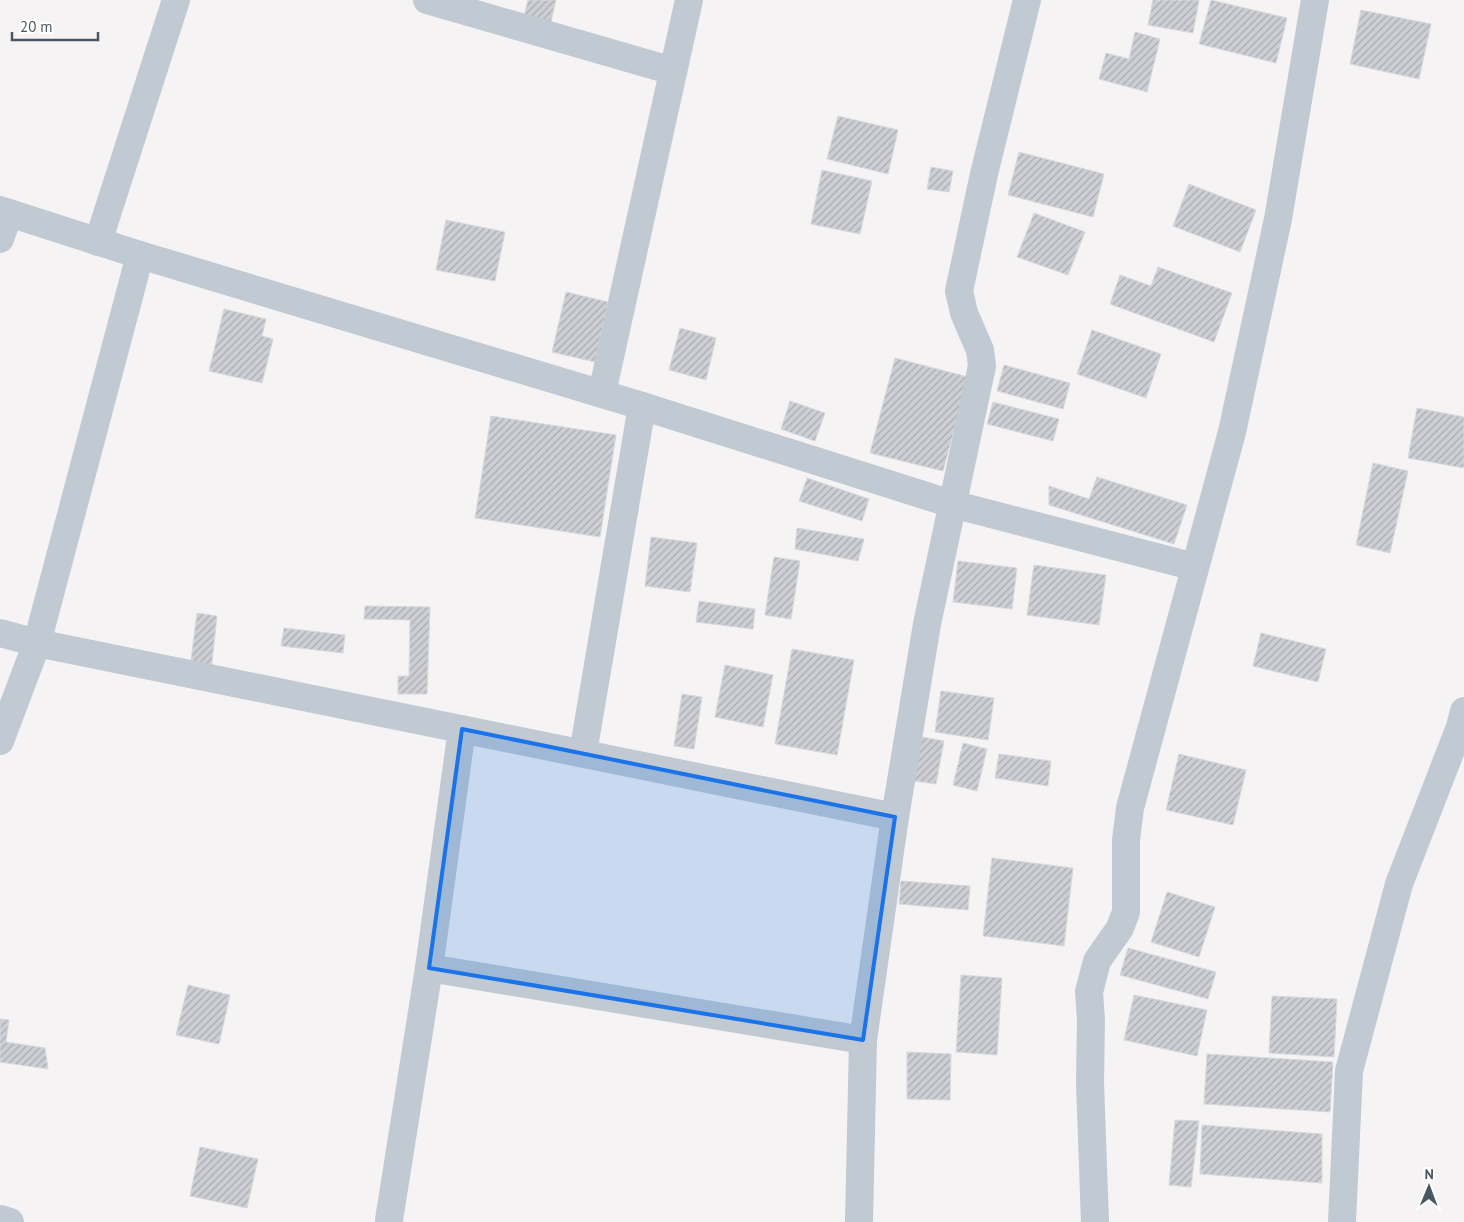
<svg xmlns="http://www.w3.org/2000/svg" width="1464" height="1222" viewBox="0 0 1464 1222" font-family="'PT Sans',sans-serif">
  <defs>
    <pattern id="building-hatch" width="6" height="6" patternUnits="userSpaceOnUse" patternTransform="scale(1.25)"><rect width="6" height="6" fill="#cdcfd5"/><path d="M-1 1l2-2M0 6l6-6M5 7l2-2" fill="none" stroke="#a8abb0"/></pattern>
  </defs>
  <rect width="100%" height="100%" fill="#f5f3f3"/>
  <!-- building -->
  <g fill="url(#building-hatch)" stroke="#d7d9de">
    <path d="M528,0H556L549,30L522,24Z"/>
    <path d="M1153,0H1199L1193,33L1148,25Z"/>
    <path d="M1211,0L1287,18L1276,63L1199,44Z"/>
    <path d="M1361,10L1431,24L1419,79L1350,64Z"/>
    <path d="M1135,32L1160,39L1147,92L1099,79L1106,53L1129,59Z"/>
    <path d="M838,116L898,130L888,174L827,159Z"/>
    <path d="M1019,152L1104,174L1093,217L1008,195Z"/>
    <path d="M931,167L953,171L949,192L927,189Z"/>
    <path d="M822,170L872,181L860,234L811,224Z"/>
    <path d="M1189,184L1256,210L1240,252L1173,226Z"/>
    <path d="M1034,213L1085,232L1068,275L1017,257Z"/>
    <path d="M446,220L505,232L495,281L436,270Z"/>
    <path d="M1158,267L1232,293L1214,342L1110,304L1120,275L1151,286Z"/>
    <path d="M566,292L608,302L595,362L552,352Z"/>
    <path d="M224,309L266,319L262,336L273,339L262,383L209,371Z"/>
    <path d="M680,328L716,338L706,380L669,370Z"/>
    <path d="M1092,330L1161,354L1146,398L1077,374Z"/>
    <path d="M895,358L968,377L943,471L870,453Z"/>
    <path d="M1004,365L1070,383L1063,409L997,391Z"/>
    <path d="M790,401L825,413L815,441L781,429Z"/>
    <path d="M993,402L1059,419L1053,441L987,424Z"/>
    <path d="M1417,408L1464,417V468L1408,458Z"/>
    <path d="M491,416L616,435L600,537L475,518Z"/>
    <path d="M1373,463L1408,471L1390,553L1356,545Z"/>
    <path d="M1097,477L1187,505L1174,544L1049,505V486L1089,499Z"/>
    <path d="M807,478L869,499L862,521L799,501Z"/>
    <path d="M797,528L864,539L858,561L795,549Z"/>
    <path d="M651,537L697,543L690,592L645,586Z"/>
    <path d="M774,557L800,561L791,619L765,615Z"/>
    <path d="M958,561L1017,568L1012,609L953,602Z"/>
    <path d="M1034,565L1106,575L1099,625L1027,615Z"/>
    <path d="M699,601L755,609L753,629L696,622Z"/>
    <path d="M365,606L430,607L427,694H398V676H409L410,620L364,619Z"/>
    <path d="M197,613L217,616L211,671L190,668Z"/>
    <path d="M284,628L345,635L343,653L281,646Z"/>
    <path d="M1261,633L1326,649L1318,682L1253,666Z"/>
    <path d="M792,649L854,660L837,755L775,744Z"/>
    <path d="M725,665L773,675L763,727L715,717Z"/>
    <path d="M941,691L994,698L988,740L935,732Z"/>
    <path d="M682,694L702,697L694,749L674,746Z"/>
    <path d="M922,737L944,741L936,784L914,781Z"/>
    <path d="M963,743L987,749L977,791L953,785Z"/>
    <path d="M999,754L1051,761L1048,786L995,778Z"/>
    <path d="M1179,754L1246,770L1233,825L1166,810Z"/>
    <path d="M992,858L1073,868L1064,946L983,936Z"/>
    <path d="M901,881L970,886L968,910L899,904Z"/>
    <path d="M1167,892L1215,907L1199,957L1151,942Z"/>
    <path d="M1128,948L1216,972L1208,999L1120,975Z"/>
    <path d="M961,975L1002,978L997,1055L956,1052Z"/>
    <path d="M188,985L230,995L219,1044L176,1035Z"/>
    <path d="M1134,995L1207,1010L1197,1056L1124,1040Z"/>
    <path d="M1272,996L1337,999L1334,1057L1269,1053Z"/>
    <path d="M0,1019L9,1020L6,1042L45,1048L48,1069L0,1062Z"/>
    <path d="M907,1052L951,1054L950,1100L907,1099Z"/>
    <path d="M1207,1054L1333,1062L1330,1112L1204,1104Z"/>
    <path d="M1175,1120L1199,1121L1191,1187L1169,1185Z"/>
    <path d="M1202,1125L1322,1134V1183L1200,1174Z"/>
    <path d="M200,1147L258,1159L247,1208L190,1196Z"/>
  </g>
  <g fill="none" stroke-linecap="round" stroke-linejoin="round">
    <!-- street -->
    <g stroke="#c1cad2" stroke-width="28">
      <path d="M427,0L673,71"/>
      <path d="M0,210L140,255L642,406L952,504L1195,567"/>
      <path d="M0,239L9,213"/>
      <path d="M98,242L176,0"/>
      <path d="M602,393L689,0"/>
      <path d="M0,633L37,643L895,817"/>
      <path d="M0,741L37,643L140,255"/>
      <path d="M583,753L642,406"/>
      <path d="M429,968L863,1040"/>
      <path d="M0,1219L10,1222"/>
      <path d="M389,1220L429,968L462,729"/>
      <path d="M859,1222L863,1040L895,817L927,624L982,366L980,350L964,313L959,291L984,174L1027,0"/>
      <path d="M1095,1222L1090,1082L1091,1020L1089,992L1097,961L1120,928L1126,912V840L1130,808L1232,432L1278,219L1315,0"/>
      <path d="M1342,1222L1349,1071L1399,884L1460,727L1464,711"/>
    </g>
  </g>
  <!-- marked area -->
  <path fill="#1a73e8" fill-opacity="0.2" stroke="#1a73e8" stroke-width="4" stroke-linejoin="round" d="M462,729L895,817L863,1040L429,968Z"/>
  <!-- north arrow -->
  <g transform="translate(1429 1187) rotate(1)" stroke="#ffffff" stroke-width="4" paint-order="stroke">
  <path d="M0-4L9 19L0 12L-9 19Z" fill="#4a5661"/>
  <text y="-8" font-size="14" font-weight="bold" text-anchor="middle" fill="#4a5661">N</text>
  </g>
  <!-- scale -->
  <path d="M12 32v8h86v-8" fill="none" stroke="#4a5661" stroke-width="2.5"/>
  <text x="20" y="32" font-size="15" fill="#4a5661" stroke="#ffffff" stroke-width="4" paint-order="stroke">20 m</text>
</svg>
